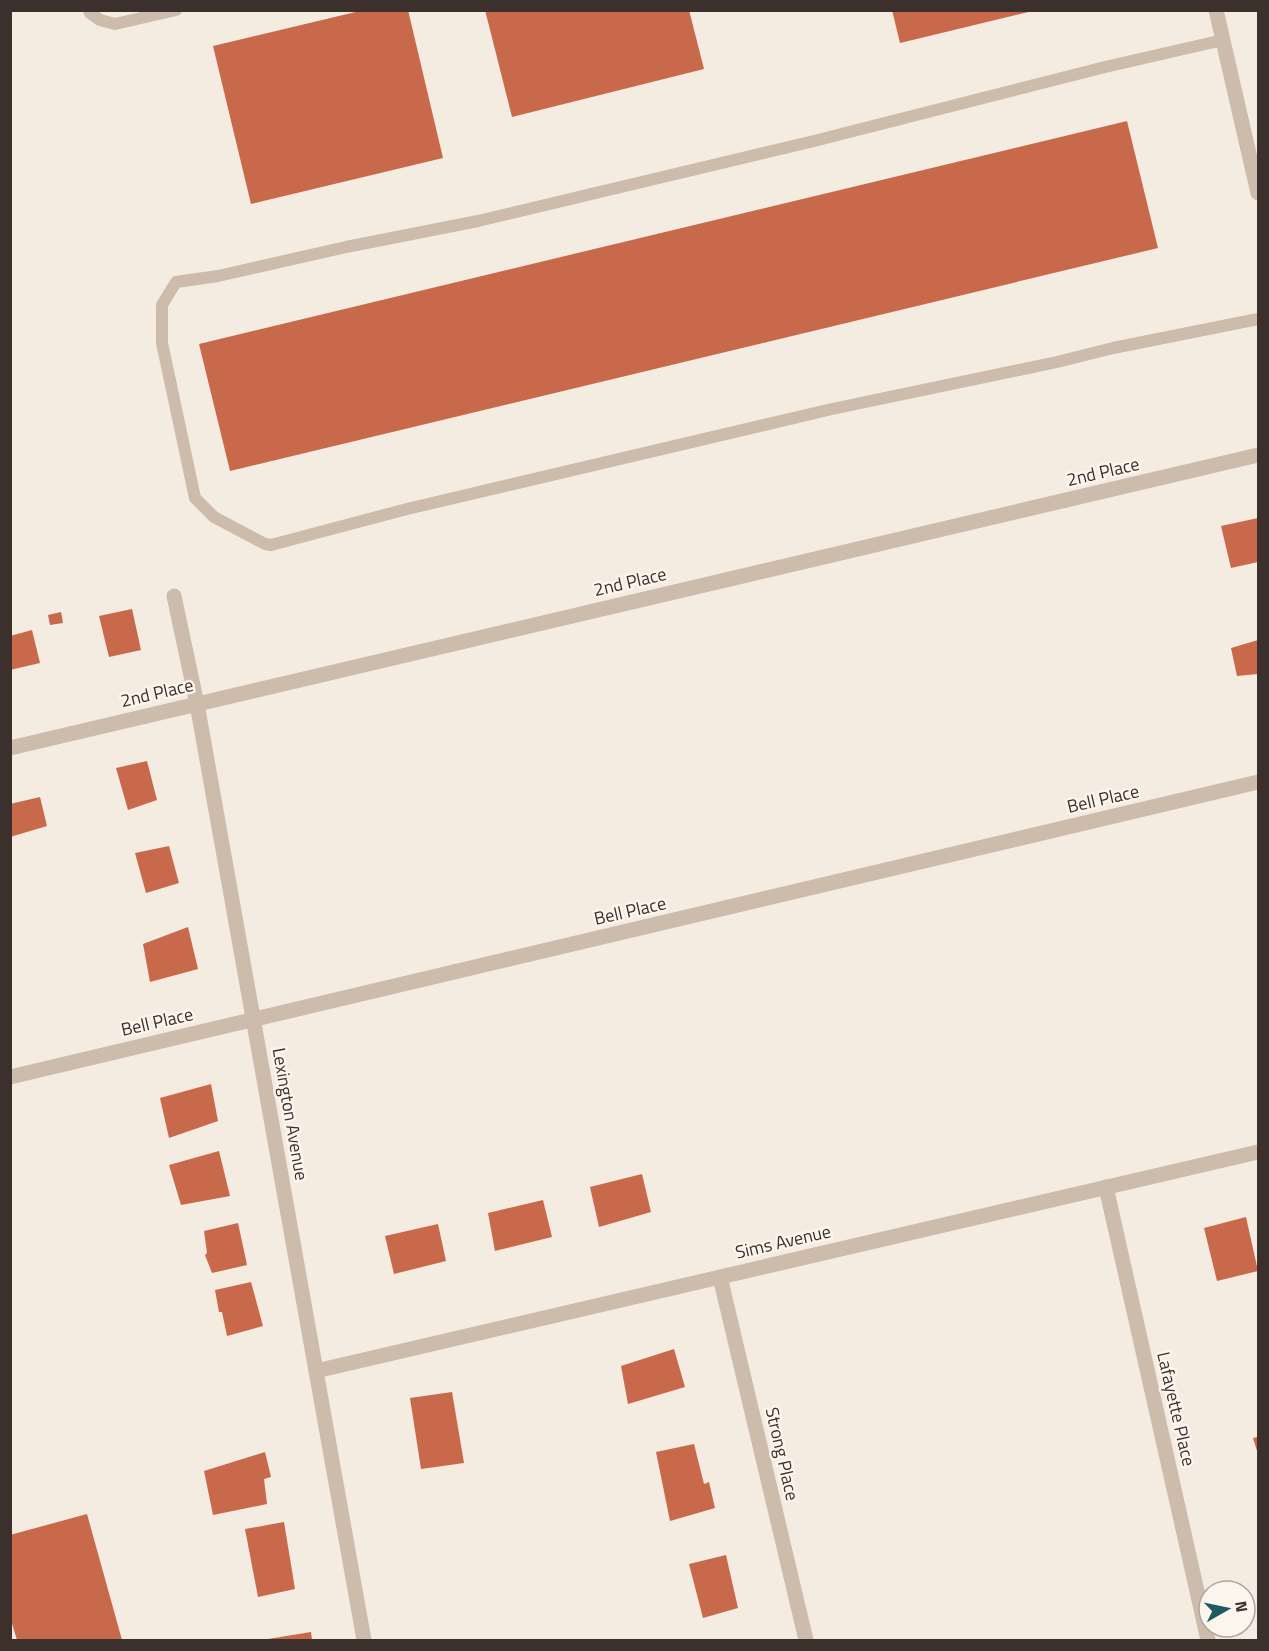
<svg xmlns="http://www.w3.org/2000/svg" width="1269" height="1651" viewBox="0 0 1269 1651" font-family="'Titillium Web',sans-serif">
  <rect width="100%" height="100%" fill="#f4ebe1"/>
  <!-- building -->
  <g fill="#c8694b">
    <path d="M364,10H408L443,158L251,204L213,46Z"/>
    <path d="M485,10H689L704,69L512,117Z"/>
    <path d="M892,10H1033V11L900,43Z"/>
    <path d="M1127,121L1158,248L230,471L199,344Z"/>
    <path d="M1258,518V562L1231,568L1221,526Z"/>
    <path d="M132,609L141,650L109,657L99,616Z"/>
    <path d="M61,612L63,623L50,625L48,615Z"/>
    <path d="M32,630L40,663L10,670V636Z"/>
    <path d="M1258,640V674L1237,676L1231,648Z"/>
    <path d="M147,761L157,800L128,810L116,768Z"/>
    <path d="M40,797L47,826L10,837V804Z"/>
    <path d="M169,846L179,883L146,893L135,853Z"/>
    <path d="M188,927L198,969L150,982L143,944Z"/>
    <path d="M211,1084L218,1121L169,1138L160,1098Z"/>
    <path d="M219,1151L230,1196L181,1205L169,1165Z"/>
    <path d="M642,1174L651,1212L599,1227L590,1187Z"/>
    <path d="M543,1200L552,1237L495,1251L488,1213Z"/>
    <path d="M1246,1217L1258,1271L1217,1281L1204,1228Z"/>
    <path d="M238,1223L247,1265L212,1273L205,1255L207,1253L204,1231Z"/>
    <path d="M438,1224L446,1261L394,1274L385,1236Z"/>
    <path d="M251,1282L263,1326L227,1336L222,1312H219L215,1290Z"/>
    <path d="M674,1349L685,1387L628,1404L621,1366Z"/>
    <path d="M452,1392L464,1463L421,1469L410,1398Z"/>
    <path d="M1258,1437V1454L1253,1438Z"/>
    <path d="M694,1444L704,1484L709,1482L715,1508L670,1521L656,1452Z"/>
    <path d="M265,1452L271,1477L264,1479L267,1504L213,1515L204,1471Z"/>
    <path d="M87,1514L122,1640H17L10,1617V1535Z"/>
    <path d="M284,1522L295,1589L258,1597L245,1529Z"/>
    <path d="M726,1555L738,1608L703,1618L689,1564Z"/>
    <path d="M311,1632L312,1640H268V1639Z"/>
  </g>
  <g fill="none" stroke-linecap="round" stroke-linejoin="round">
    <!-- service -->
    <g stroke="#cdbbac" stroke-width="12">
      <path d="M89,10L90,13L100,20L115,24L176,10"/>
      <path d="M1223,40L1105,67L814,141L478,221L346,247L218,276L176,282L162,305V343L195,498L214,517L265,544L271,545L407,509L832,409L1057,362L1113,348L1258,319"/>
    </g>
    <!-- minor -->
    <g stroke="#cdbbac" stroke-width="15">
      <path d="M174,596L197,704L364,1640"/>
      <path d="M10,748L1258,455"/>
      <path d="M10,1077L1258,782"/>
      <path d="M1106,1187L1208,1640"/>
      <path d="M720,1277L806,1640"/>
      <path d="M316,1371L1258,1152"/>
    </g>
    <!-- tertiary -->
    <path stroke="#cdbbac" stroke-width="15" d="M1216,10L1258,193"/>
  </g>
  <g text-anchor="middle" stroke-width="5" stroke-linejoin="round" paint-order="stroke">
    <!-- street labels -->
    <g font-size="18" fill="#3b302b" stroke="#fbf5ee">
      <text transform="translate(1103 472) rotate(-13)" y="6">2nd Place</text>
      <text transform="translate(630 582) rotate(-13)" y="6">2nd Place</text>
      <text transform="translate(157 693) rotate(-13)" y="6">2nd Place</text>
      <text transform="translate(1103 799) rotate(-13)" y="6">Bell Place</text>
      <text transform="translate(630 911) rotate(-13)" y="6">Bell Place</text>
      <text transform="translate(157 1022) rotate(-13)" y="6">Bell Place</text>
      <text transform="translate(290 1114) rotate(80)" y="6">Lexington Avenue</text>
      <text transform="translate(783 1242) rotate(-13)" y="6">Sims Avenue</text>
      <text transform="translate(1176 1409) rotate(77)" y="6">Lafayette Place</text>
      <text transform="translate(782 1454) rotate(77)" y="6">Strong Place</text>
    </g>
  </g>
  <!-- border -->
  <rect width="1269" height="1651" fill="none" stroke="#3b302b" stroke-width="24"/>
  <!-- north arrow -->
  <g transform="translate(1227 1609) rotate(81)"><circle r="28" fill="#fbf5ee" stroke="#aea6a0" stroke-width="1.5"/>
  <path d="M0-4.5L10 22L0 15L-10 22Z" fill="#1f5a5e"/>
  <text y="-9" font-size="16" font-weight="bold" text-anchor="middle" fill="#3b302b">N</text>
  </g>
</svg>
